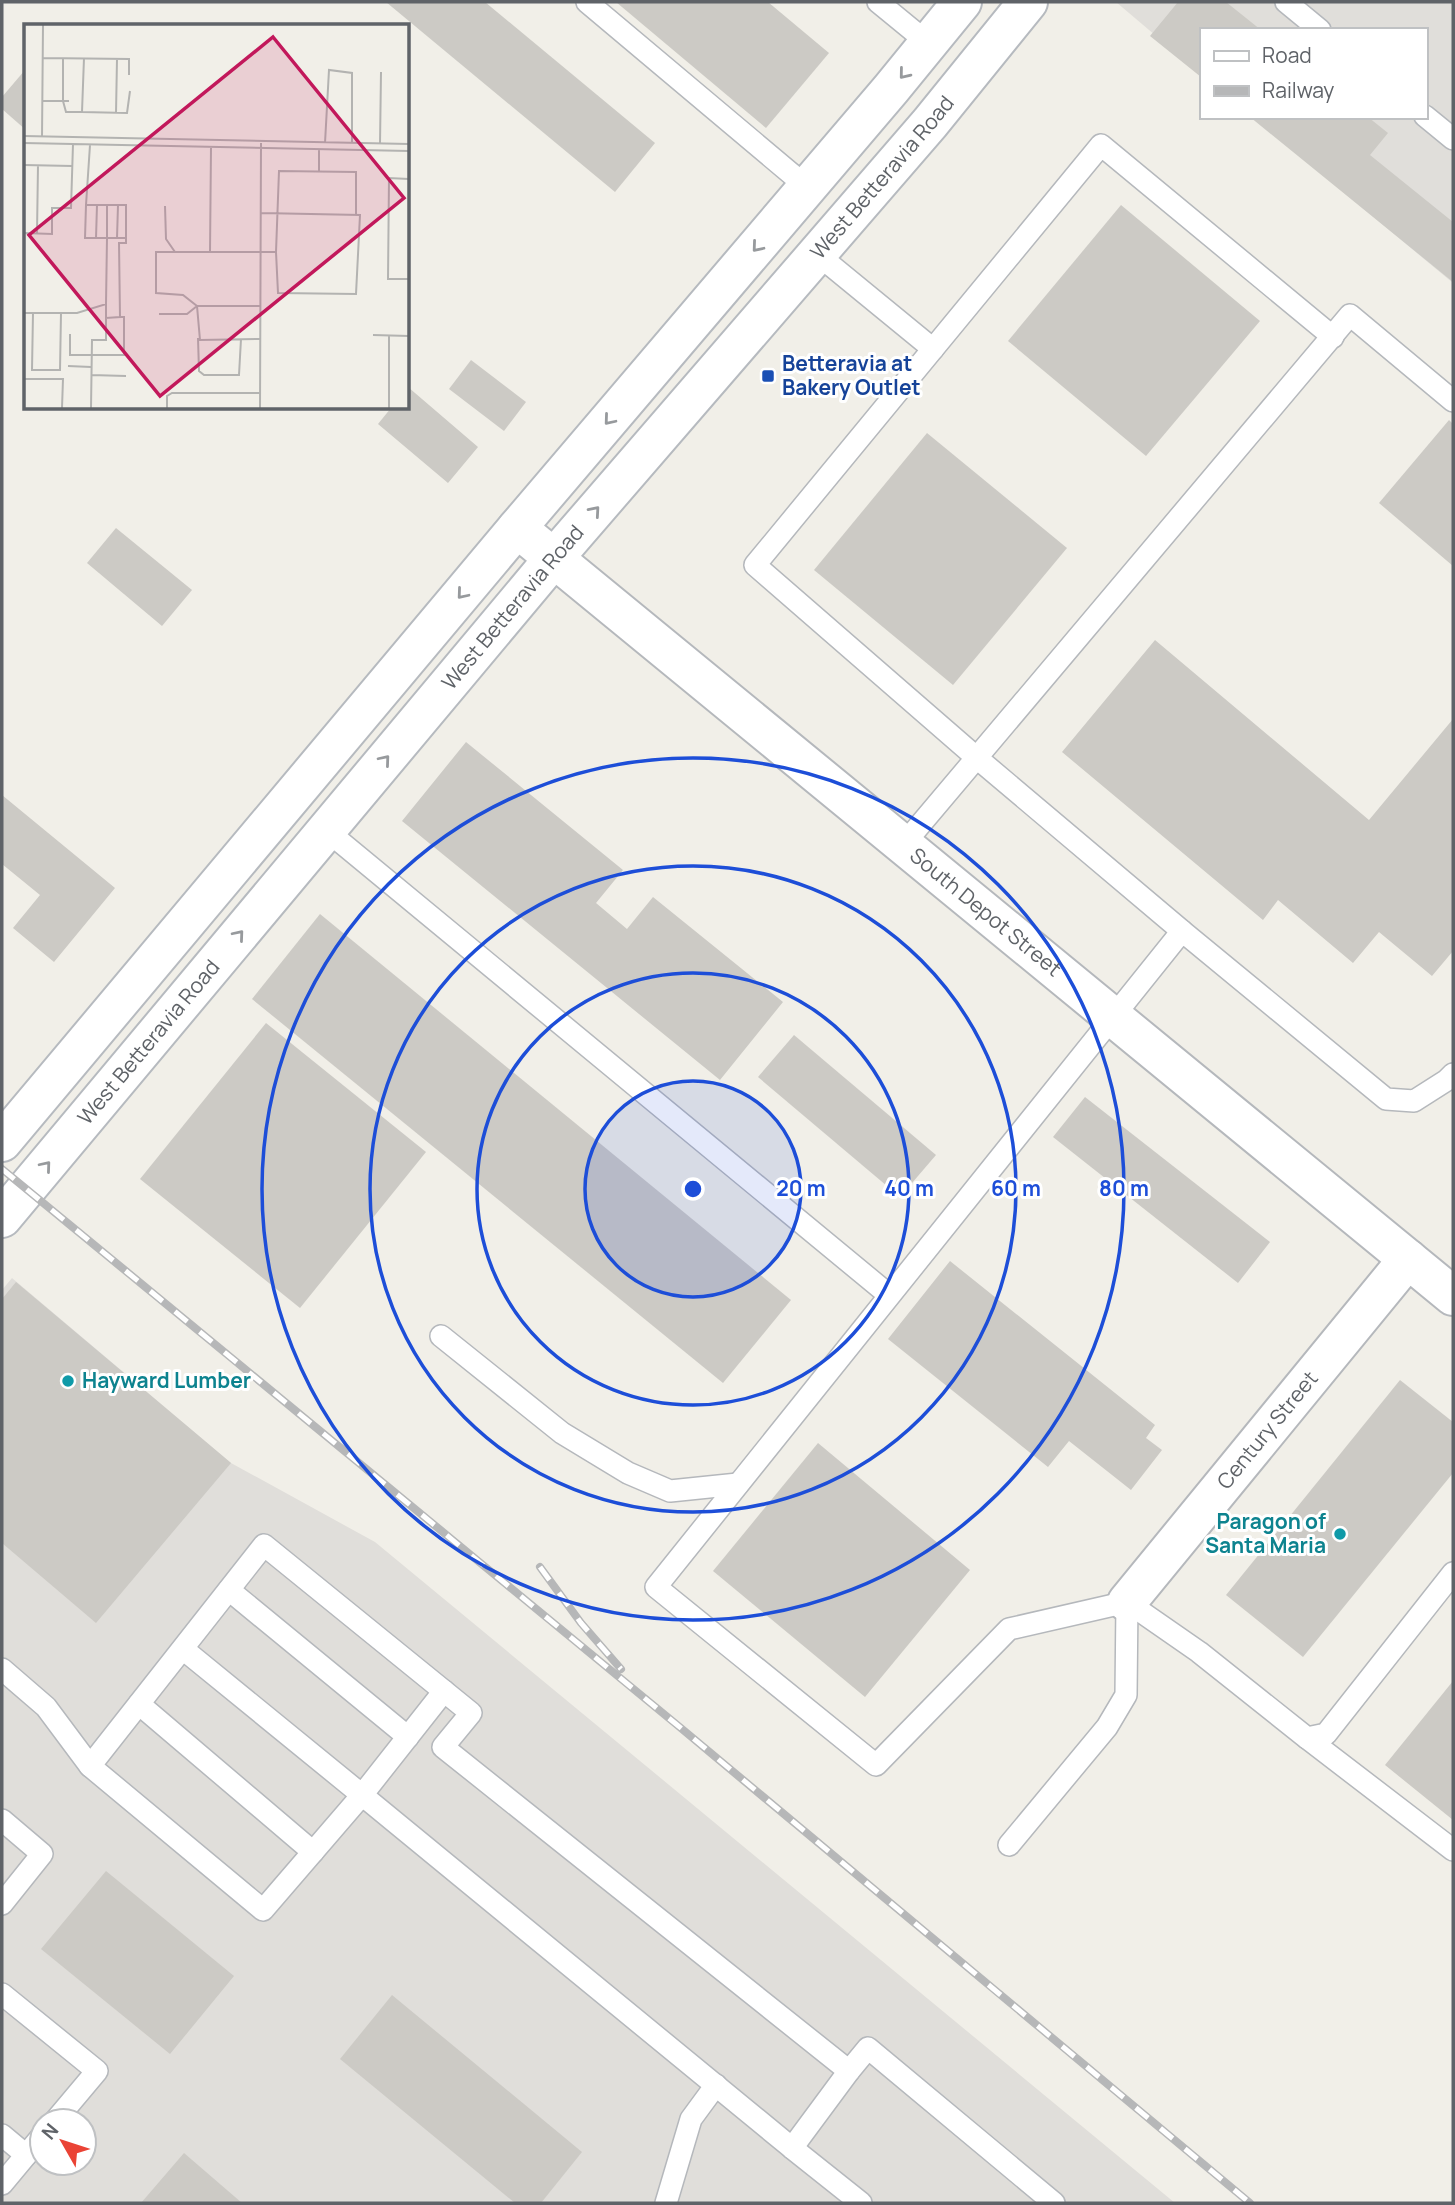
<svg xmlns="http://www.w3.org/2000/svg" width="1455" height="2205" viewBox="0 0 1455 2205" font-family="Manrope,sans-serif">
  <rect width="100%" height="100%" fill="#f1efe8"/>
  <!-- industrial -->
  <g fill="#e0deda" fill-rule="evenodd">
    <path d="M1116,2H1453V283L1253,117H1425V30H1201V74Z"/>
    <path d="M12,1278L231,1463L375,1542L1175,2203H2V1290ZM42,2121H84V2163H42Z"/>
  </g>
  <!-- building -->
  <g fill="#cccac5">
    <path d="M386,2H485L655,143L615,192Z"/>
    <path d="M616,2H768L829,53L766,128Z"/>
    <path d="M1178,2H1226L1261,30H1201V77L1150,36Z"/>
    <path d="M25,70L26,71V130L2,109V97Z"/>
    <path d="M1250,117H1368L1388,133L1370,155L1453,222V282Z"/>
    <path d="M1121,205L1260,321L1146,456L1008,341Z"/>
    <path d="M471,360L526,402L504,431L449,389Z"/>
    <path d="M408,387L478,447L448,483L378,424L391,408H408Z"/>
    <path d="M1449,420L1453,424V566L1379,503Z"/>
    <path d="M927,433L1067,548L953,685L814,570Z"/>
    <path d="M116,528L192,590L162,626L87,563Z"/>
    <path d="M1155,640L1369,820L1453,719V951L1432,976L1379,932L1353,963L1278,900L1263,920L1062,752Z"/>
    <path d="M466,742L623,870L596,903L627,929L653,897L783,1002L720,1080L402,821Z"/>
    <path d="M2,795L115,888L54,962L13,928L40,895L2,864Z"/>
    <path d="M320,914L791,1300L723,1383L252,999Z"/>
    <path d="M266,1023L426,1152L300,1308L140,1179Z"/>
    <path d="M794,1035L936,1155L900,1197L758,1077Z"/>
    <path d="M1085,1097L1270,1242L1238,1283L1053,1137Z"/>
    <path d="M950,1261L1155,1425L1146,1438L1162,1450L1131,1490L1069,1441L1048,1467L888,1339Z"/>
    <path d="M16,1282L231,1463L96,1623L2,1543V1299Z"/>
    <path d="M1400,1380L1453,1422V1473L1303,1657L1226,1595Z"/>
    <path d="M818,1443L970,1570L865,1697L713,1571Z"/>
    <path d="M1453,1681V1820L1385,1765Z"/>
    <path d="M106,1871L234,1976L170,2054L41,1949Z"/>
    <path d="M392,1995L582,2152L541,2203H515L340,2059Z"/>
    <path d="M184,2153L242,2203H141Z"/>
  </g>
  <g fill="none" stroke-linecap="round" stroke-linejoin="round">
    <!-- service casing -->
    <g stroke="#b5b8bc" stroke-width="24">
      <g id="service">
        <path d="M587,2L807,187"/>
        <path d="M878,2L928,43"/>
        <path d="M1286,2L1320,30"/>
        <path d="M1425,116L1453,139"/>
        <path d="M817,254L933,349"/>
        <path d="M326,830L889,1295"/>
        <path d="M903,845L1350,315L1453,401"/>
        <path d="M1182,931L977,758L755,565L1101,145L1333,337"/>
        <path d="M1453,1074L1447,1080L1414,1101L1386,1099L1182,931L656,1587L876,1765L1009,1629L1127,1602L1199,1652L1307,1738L1326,1734L1453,1573"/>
        <path d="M441,1336L562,1433L628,1473L670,1491L738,1484"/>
        <path d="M264,1545L471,1713L443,1747L849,2071L792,2148L362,1795L263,1910L90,1766Z"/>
        <path d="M229,1590L408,1737"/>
        <path d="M183,1649L362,1795L444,1691"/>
        <path d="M2,1669L46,1707L90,1766"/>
        <path d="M139,1704L313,1852"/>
        <path d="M1307,1738L1453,1850"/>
        <path d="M2,1820L42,1854L2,1904"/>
        <path d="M1009,1845L1107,1727L1126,1695L1127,1602"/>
        <path d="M2,1994L97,2071L55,2121"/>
        <path d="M849,2071L868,2048L1054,2203"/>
        <path d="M2,2135L26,2155"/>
        <path d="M792,2148L861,2203"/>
        <path d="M2,2184L42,2136"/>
        <path d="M666,2203L691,2119L716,2085"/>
      </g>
    </g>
    <!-- minor casing -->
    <g stroke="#b5b8bc" stroke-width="42">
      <g id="minor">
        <path id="s1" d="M517,528L1453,1296"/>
        <path id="s2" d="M1127,1602L1408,1259"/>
      </g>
    </g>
    <!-- secondary casing -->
    <g stroke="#b6babf" stroke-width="42">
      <g id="secondary">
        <path d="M2,1142L517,528L891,89L962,2"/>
        <path id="s3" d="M2,1218L554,558L930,123L1028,2"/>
      </g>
    </g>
    <!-- service -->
    <use href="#service" stroke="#fff" stroke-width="21"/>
    <!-- minor -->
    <use href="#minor" stroke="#fff" stroke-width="38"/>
    <!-- secondary -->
    <use href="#secondary" stroke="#fff" stroke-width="38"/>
    <!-- rail casing -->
    <g stroke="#b6b7b8" stroke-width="8">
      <g id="rail">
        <path d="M2,1169L676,1724L1250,2203"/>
        <path d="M540,1567L581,1623L621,1669"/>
      </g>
    </g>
    <!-- rail -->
    <use href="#rail" stroke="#fff" stroke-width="5" stroke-dasharray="16" stroke-linecap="butt"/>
  </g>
  <!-- one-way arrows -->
  <defs><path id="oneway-chevron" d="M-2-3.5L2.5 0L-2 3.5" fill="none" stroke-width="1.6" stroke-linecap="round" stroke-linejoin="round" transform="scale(1.75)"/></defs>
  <g stroke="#979a9d">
    <use href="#oneway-chevron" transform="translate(904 74) rotate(129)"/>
    <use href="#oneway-chevron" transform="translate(757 247) rotate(130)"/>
    <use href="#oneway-chevron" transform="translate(609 420) rotate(130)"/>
    <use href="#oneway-chevron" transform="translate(595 511) rotate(-49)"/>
    <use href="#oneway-chevron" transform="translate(462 594) rotate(130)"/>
    <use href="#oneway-chevron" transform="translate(385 760) rotate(-50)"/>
    <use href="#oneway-chevron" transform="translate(239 935) rotate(-50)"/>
    <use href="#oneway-chevron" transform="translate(46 1166) rotate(-50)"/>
  </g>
  <!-- distance rings -->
  <circle cx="693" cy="1189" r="108" fill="#1d4ed8" fill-opacity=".12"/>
  <g fill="none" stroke="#1d4ed8" stroke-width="3.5">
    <circle cx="693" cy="1189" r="108"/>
    <circle cx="693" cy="1189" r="216"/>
    <circle cx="693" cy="1189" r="323"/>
    <circle cx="693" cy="1189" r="431"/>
  </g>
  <!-- markers -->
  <rect fill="#1a4fb4" stroke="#fff" stroke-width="2.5" x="761" y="369" width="14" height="14" rx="3.5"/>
  <g fill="#0f9aa8" stroke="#fff" stroke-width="2.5">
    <circle cx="68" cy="1381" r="7"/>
    <circle cx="1340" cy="1534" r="7"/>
  </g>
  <g text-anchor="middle" stroke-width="6" stroke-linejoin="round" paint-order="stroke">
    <!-- street labels -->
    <g font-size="21" fill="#5f6368" stroke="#fff">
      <text dy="7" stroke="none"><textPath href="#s3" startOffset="1363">West Betteravia Road</textPath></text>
      <text dy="7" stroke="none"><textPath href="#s3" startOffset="796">West Betteravia Road</textPath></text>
      <text dy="7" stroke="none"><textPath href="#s1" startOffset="606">South Depot Street</textPath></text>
      <text dy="7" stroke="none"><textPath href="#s3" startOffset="229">West Betteravia Road</textPath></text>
      <text dy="7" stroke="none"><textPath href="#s2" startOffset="222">Century Street</textPath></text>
    </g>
    <!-- transit labels -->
    <g font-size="21" font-weight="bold" fill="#164399" stroke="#fff" text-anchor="start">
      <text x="782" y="371">Betteravia at<tspan x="782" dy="24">Bakery Outlet</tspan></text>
    </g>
    <!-- culture labels -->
    <g font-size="21" font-weight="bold" fill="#0d838f" stroke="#fff" text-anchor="start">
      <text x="82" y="1388">Hayward Lumber</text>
      <text x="1326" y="1529" text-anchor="end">Paragon of<tspan x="1326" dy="24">Santa Maria</tspan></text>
    </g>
  </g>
  <!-- overview -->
  <g transform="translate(24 24)">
    <rect width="385" height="385" fill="#f1efe8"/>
    <path fill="none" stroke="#b3b3b1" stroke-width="2" d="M19,34L105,35V51M39,34V77H45M19,77H39L42,88H58L60,34M58,88L103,89L106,67M92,89L93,35M0,112L385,120M18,113L19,1M0,119L385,127M301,119L305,46L328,49V120M356,120L357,48M0,141L48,142M295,148V126M385,155L365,154L364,255H385M62,181L66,121M83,181V214H102M141,182L142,215L151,228M0,209L28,210V184H47L49,120M13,209L14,141M72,214L73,181M93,214L94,181M186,228L187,123M252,228L255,147L332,148V191M173,282H236M0,289H53L82,280V294L96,293L95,219H102V181H62L61,214H83L82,280M9,289L8,346H36L37,289M135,290H163L173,282M46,310V331H100V293H96M349,311L385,312M365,312V384M174,314L175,347L180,351H215L217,315M236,315L176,316L173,282L159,271L132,269V228H252L254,269L332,270L336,191L237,189M44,342L67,343M67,351L102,352M0,355H39L38,384M67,384L68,316H82V294M143,384V372L148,369H236M236,384L237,119"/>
    <path fill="#c2185b" fill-opacity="0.15" stroke="#c2185b" stroke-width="3.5" d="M249,13L380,174L136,372L5,211Z"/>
    <rect width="385" height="385" fill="none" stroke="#5f6368" stroke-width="3.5"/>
  </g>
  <circle cx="693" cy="1189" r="10" fill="#1d4ed8" stroke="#fff" stroke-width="3.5"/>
  <g font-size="21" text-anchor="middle" font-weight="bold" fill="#1d4ed8" stroke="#fff" stroke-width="6" stroke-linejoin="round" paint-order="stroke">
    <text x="801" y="1196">20 m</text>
    <text x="909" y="1196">40 m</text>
    <text x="1016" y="1196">60 m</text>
    <text x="1124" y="1196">80 m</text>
  </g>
  <!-- border -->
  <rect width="1455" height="2205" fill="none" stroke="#5f6368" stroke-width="7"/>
  <!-- legend -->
  <rect x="1200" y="28" width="228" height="91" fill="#ffffff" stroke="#bfc1c3" stroke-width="2"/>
  <rect x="1214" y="51" width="35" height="10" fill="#ffffff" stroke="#bfc1c3" stroke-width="2"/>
  <text x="1262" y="63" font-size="21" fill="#5f6368">Road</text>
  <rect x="1214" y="86" width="35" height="10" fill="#b6b7b8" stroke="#bfc1c3" stroke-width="2"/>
  <text x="1262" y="98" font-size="21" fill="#5f6368">Railway</text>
  <!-- north arrow -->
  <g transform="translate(63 2142) rotate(309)"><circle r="33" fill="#ffffff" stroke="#bfc1c3" stroke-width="2"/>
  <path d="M0-5L12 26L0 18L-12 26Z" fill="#ea4335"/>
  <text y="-10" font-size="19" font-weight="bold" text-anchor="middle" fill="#5f6368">N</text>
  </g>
</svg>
